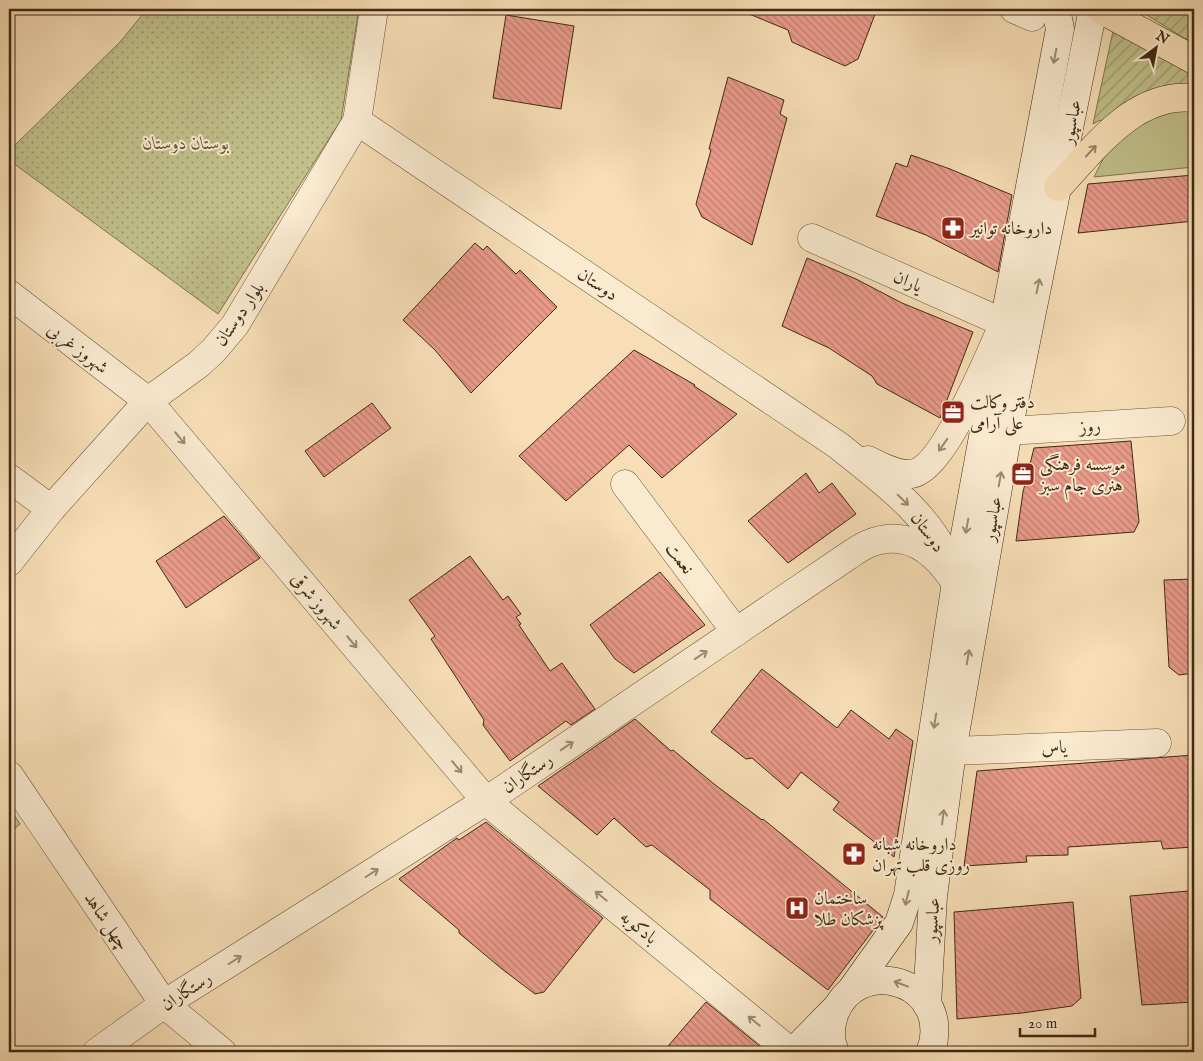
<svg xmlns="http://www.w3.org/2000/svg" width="1203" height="1061" viewBox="0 0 1203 1061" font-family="'IM FELL English',Amiri,serif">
  <defs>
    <pattern id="park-dots" width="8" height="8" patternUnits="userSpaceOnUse" patternTransform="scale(1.25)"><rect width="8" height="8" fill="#c1c08b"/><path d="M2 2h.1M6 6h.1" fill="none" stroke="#9e9c70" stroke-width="1.8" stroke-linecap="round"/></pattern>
    <pattern id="garden-furrows" width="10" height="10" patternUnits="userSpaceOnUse" patternTransform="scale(1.25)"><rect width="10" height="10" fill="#c1c08b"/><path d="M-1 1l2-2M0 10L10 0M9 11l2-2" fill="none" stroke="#9e9c70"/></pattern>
    <pattern id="building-back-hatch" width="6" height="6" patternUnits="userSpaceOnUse" patternTransform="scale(1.25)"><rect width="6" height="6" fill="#e99a8a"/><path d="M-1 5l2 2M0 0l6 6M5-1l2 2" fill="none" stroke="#be7e70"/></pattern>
  </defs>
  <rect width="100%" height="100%" fill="#f7deb6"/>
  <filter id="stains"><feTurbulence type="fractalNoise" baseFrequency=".004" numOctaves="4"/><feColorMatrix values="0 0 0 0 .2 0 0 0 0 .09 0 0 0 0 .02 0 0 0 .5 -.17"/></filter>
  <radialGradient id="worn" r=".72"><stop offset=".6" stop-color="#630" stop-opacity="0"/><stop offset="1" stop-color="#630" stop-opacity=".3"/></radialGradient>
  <!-- grass -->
  <path fill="#c1c08b" stroke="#807650" d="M1194,106V167L1094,177L1108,149L1128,125Z"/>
  <!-- park -->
  <g fill="url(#park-dots)" stroke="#807650">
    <path d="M147,9H359L341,120L218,314L9,160V151L120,42Z"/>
    <path d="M9,807L20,824L9,834Z"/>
  </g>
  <!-- garden -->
  <g fill="url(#garden-furrows)" stroke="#807650">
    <path d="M1137,9H1194V44L1192,43Z"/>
    <path d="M1113,31L1194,73V83L1164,87L1105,127L1100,120L1093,124Z"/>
  </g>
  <!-- building -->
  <g fill="url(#building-back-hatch)" stroke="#3e2b14">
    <path d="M737,9H877L858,59L845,66L792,42L788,30Z"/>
    <path d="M506,15L574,26L561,109L493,98Z"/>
    <path d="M728,77L784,100L780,114L787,118L752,245L702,217L696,204L711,150L709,149Z"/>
    <path d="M911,155L950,169L1012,195L998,272L926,235L876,216L896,163L907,167Z"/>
    <path d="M1194,175V221L1078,233L1088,184Z"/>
    <path d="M475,243L483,250L487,246L516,274L520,270L557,307L471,393L435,350L403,320Z"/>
    <path d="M807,258L856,279L902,303L973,332L940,418L877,384L872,376L829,348L782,326Z"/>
    <path d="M634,350L695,385L694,386L737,414L662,478L629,445L566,501L519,456Z"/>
    <path d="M372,403L391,428L324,477L305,451Z"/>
    <path d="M1131,441L1139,522L1134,532L1016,541L1023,492L1034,448Z"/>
    <path d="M806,473L819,493L832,483L856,514L788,563L748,521Z"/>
    <path d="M224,516L260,558L186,608L156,561Z"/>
    <path d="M470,556L503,600L508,596L521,614L516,617L521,624L519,625L550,671L562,663L595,709L571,725L566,721L510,761L483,725L484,720L431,639L435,636L409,600Z"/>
    <path d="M660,572L705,625L634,673L615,659L590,625Z"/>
    <path d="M1194,579V673L1179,675L1169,667L1164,580Z"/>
    <path d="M762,669L837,728L851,710L889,739L896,729L913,741L894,857L833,810L839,802L801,772L788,789L752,758L746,759L711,732Z"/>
    <path d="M635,719L671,751L673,750L714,784L762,820L763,819L883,917L828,990L710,899V890L652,845L646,847L614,818L597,835L538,786Z"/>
    <path d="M1194,755V847L1163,849L1161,841L1068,847V855L1026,856L1027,862L964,866L977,771Z"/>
    <path d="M486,822L603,918L544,992L535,994L502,969L459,933V930L399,879L457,838L459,840Z"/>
    <path d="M1189,891L1194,957V1002L1142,1005L1130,896Z"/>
    <path d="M1073,902L1081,998L1072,1006L1022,1013L957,1019L954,912Z"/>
    <path d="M706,1002L767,1052H663Z"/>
  </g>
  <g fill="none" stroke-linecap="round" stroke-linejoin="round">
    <!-- street casing -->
    <g stroke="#6c583c" stroke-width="29">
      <g id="street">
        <path d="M1014,9L1032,17"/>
        <path d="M357,121L839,446C879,479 928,512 948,561"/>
        <path d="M812,238L1004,323C990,353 944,470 911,474C896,475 880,466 868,460"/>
        <path d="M9,294L148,401L486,801L791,1052"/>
        <path d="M1008,431L1171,421"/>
        <path d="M9,478L51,509"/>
        <path d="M625,484L736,632"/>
        <path d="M9,562L51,509L148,401L199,364L214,350L235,325L357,121L374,9"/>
        <path d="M952,751L1157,743"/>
        <path d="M9,775L164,1004L222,1052"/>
        <path d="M97,1052L164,1004L486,801L848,556C854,552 861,547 868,544C905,528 933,549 953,579"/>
      </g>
    </g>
    <!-- secondary casing -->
    <g stroke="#3e2b14" stroke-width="29">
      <g id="secondary">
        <path d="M852,989L899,923L908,895L955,589L1004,323L1060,29L1056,9"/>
        <path d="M927,1005L933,896L952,751L1008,431L1093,9"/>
        <path d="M793,1052L837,1007"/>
        <path d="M835,1052C830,1041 830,1027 834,1015C855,957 941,977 934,1037C934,1042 932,1047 930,1052"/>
      </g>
    </g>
    <!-- highway casing -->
    <g stroke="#3e2b14" stroke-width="29">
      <g id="highway">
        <path d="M1100,9L1194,60"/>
        <path d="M1058,187C1095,148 1134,92 1194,98"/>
      </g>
    </g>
    <!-- street -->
    <use href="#street" stroke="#faead0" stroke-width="28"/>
    <!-- secondary -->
    <use href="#secondary" stroke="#faead0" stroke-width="28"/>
    <!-- highway -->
    <use href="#highway" stroke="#f7deb6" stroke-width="28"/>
  </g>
  <!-- one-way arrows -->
  <defs><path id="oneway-shaft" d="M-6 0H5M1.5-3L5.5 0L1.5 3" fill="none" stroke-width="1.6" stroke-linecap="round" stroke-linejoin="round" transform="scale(1.25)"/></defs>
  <g stroke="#9c8a72">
    <use href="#oneway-shaft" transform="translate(1055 56) rotate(101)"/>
    <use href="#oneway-shaft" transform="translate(1038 286) rotate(-78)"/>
    <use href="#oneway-shaft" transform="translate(180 438) rotate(50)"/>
    <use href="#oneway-shaft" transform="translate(943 445) rotate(125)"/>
    <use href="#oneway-shaft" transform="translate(1000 479) rotate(-80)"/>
    <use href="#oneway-shaft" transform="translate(903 500) rotate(44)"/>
    <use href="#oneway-shaft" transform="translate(967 526) rotate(100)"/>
    <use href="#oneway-shaft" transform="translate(352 642) rotate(50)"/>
    <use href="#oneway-shaft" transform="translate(701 655) rotate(-34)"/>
    <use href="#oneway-shaft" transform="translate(968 657) rotate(-80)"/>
    <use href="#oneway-shaft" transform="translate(935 721) rotate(99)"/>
    <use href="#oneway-shaft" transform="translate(567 746) rotate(-34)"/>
    <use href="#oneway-shaft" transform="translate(457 767) rotate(50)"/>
    <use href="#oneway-shaft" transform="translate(943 817) rotate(-83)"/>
    <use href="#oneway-shaft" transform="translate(372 873) rotate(-32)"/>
    <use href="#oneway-shaft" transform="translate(601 896) rotate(-141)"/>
    <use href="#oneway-shaft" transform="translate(907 898) rotate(104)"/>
    <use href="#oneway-shaft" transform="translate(235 960) rotate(-32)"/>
    <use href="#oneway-shaft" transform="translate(901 984) rotate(-159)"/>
    <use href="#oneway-shaft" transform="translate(754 1021) rotate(-141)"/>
  </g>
  <use stroke="#9a8465" href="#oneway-shaft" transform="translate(1091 151) rotate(-47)"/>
  <!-- icons -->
  <defs>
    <g id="pharmacy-square" transform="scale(1.25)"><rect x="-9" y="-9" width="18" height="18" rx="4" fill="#8f2418" stroke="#faead0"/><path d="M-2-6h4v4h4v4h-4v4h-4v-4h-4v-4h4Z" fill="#fff"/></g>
    <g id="office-square" transform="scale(1.25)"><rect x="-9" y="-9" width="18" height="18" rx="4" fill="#8f2418" stroke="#faead0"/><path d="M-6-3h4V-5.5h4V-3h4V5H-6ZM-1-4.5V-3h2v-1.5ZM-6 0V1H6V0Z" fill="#fff"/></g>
    <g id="hospital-square" transform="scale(1.25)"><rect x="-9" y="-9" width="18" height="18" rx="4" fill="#8f2418" stroke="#faead0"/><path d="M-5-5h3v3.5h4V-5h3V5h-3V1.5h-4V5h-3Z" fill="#fff"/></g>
  </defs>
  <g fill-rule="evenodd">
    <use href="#pharmacy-square" x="953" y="228"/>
    <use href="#office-square" x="953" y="412"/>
    <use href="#office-square" x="1023" y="474"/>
    <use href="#pharmacy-square" x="854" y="854"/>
    <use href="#hospital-square" x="797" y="908"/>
  </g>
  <g text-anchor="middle" stroke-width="4" stroke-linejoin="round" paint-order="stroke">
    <!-- street labels -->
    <g font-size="18" fill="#3e2b14" stroke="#faead0">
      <text transform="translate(1071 122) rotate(-79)" y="6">عباسپور</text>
      <text transform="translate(908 281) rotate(24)" y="6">یاران</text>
      <text transform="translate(598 284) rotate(34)" y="6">دوستان</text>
      <text transform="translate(239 314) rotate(-55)" y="6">بلوار دوستان</text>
      <text transform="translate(78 348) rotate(37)" y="6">شهروز غربی</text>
      <text transform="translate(1090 426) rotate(-4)" y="6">روز</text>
      <text transform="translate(992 519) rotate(-80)" y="6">عباسپور</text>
      <text transform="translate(928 532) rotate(54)" y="6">دوستان</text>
      <text transform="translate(680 558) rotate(53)" y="6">نعمت</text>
      <text transform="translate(317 601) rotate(50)" y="6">شهروز شرقی</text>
      <text transform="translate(1054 747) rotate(-2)" y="6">یاس</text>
      <text transform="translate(527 773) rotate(-34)" y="6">رستگاران</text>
      <text transform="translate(932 920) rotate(-86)" y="6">عباسپور</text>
      <text transform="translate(107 921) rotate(56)" y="6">چهل شاهد</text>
      <text transform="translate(639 927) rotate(39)" y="6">بادکوبه</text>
      <text transform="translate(186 991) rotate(-33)" y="6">رستگاران</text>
    </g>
    <!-- park labels -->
    <g font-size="18" font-style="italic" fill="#5f5032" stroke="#faead0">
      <text x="186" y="149">بوستان دوستان</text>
    </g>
    <!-- poi labels -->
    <g font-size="18" fill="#3e2b14" stroke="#faead0" text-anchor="start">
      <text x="970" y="234">داروخانه توانیر</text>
      <text x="970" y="408">دفتر وکالت<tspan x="970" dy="21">علی آرامی</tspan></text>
      <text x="1040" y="470">موسسه فرهنگی<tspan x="1040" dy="21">هنری جام سبز</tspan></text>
      <text x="872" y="850">داروخانه شبانه<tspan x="872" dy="21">روزی قلب تهران</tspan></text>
      <text x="814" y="904">ساختمان<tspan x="814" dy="21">پزشکان طلا</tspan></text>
    </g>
  </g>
  <!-- margin -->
  <rect width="1203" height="1061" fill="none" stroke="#f7deb6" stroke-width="30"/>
  <rect x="10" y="10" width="1183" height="1041" fill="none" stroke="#3e2b14" stroke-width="2.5"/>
  <rect x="15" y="15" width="1173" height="1031" fill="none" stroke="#3e2b14"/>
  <!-- north arrow -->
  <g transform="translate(1156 48) rotate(32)" stroke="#faead0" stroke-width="4" paint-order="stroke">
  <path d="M0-4L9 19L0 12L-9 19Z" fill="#3e2b14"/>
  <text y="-8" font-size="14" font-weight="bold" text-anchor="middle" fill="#3e2b14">N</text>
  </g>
  <!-- scale -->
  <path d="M1020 1028v8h75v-8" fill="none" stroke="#3e2b14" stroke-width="2.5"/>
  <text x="1028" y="1028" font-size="15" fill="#3e2b14" stroke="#faead0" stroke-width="4" paint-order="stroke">20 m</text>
  <rect width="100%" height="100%" filter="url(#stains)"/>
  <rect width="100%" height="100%" fill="url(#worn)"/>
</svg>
